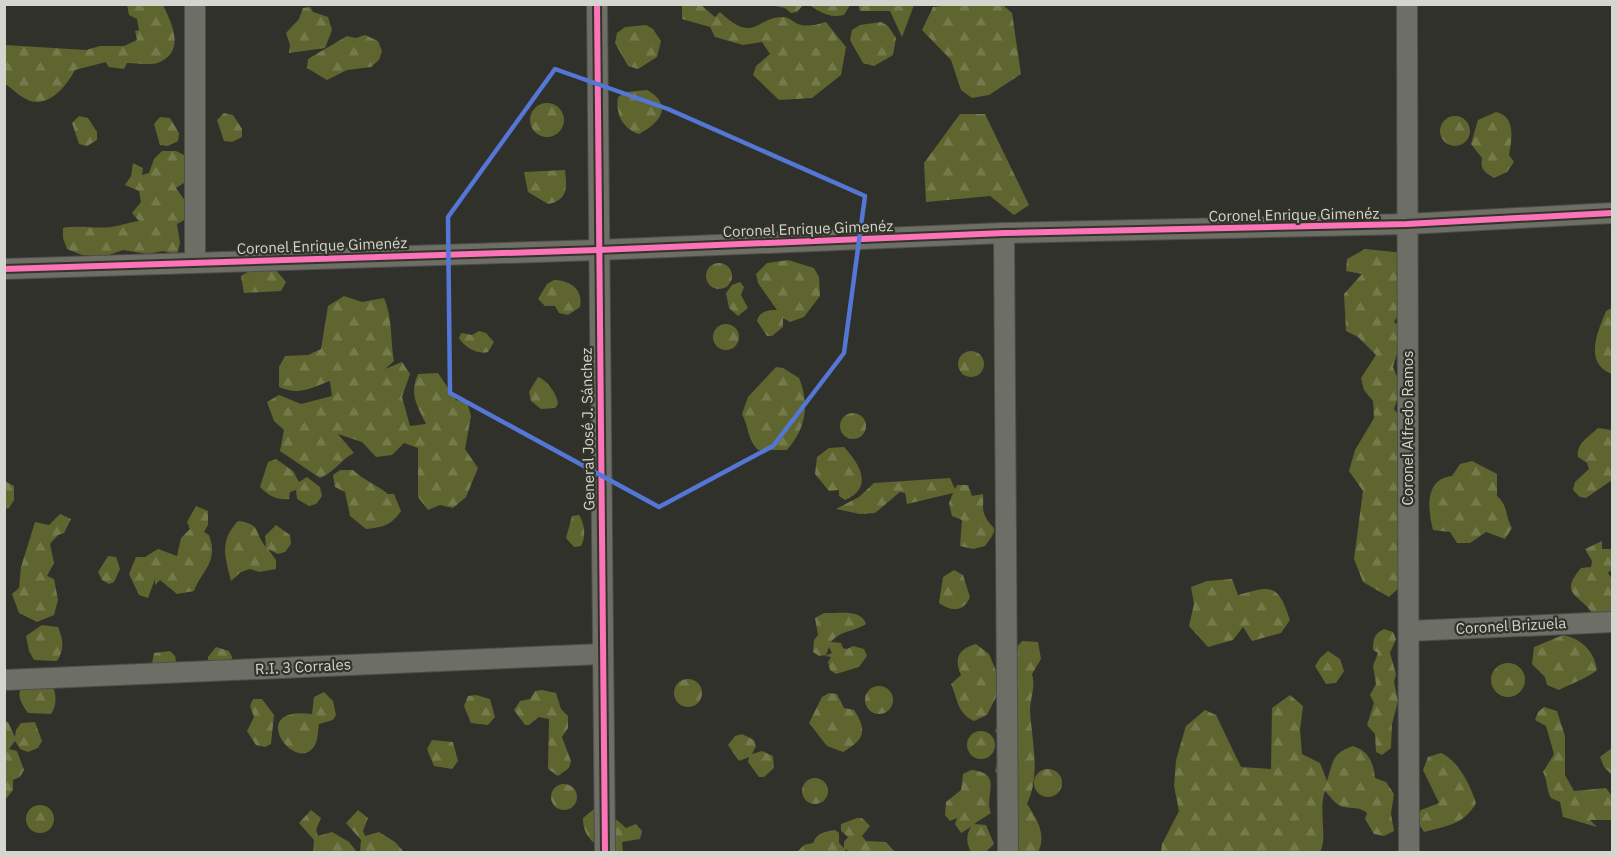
<svg xmlns="http://www.w3.org/2000/svg" width="1617" height="857" viewBox="0 0 1617 857" font-family="'IBM Plex Sans',sans-serif">
  <defs>
    <pattern id="forest-firs" width="22" height="20" patternUnits="userSpaceOnUse" patternTransform="scale(1.5)"><rect width="22" height="20" fill="#5f652f"/><path d="M5 1l3.5 6h-7zM16 11l3.5 6h-7z" fill="#757a4c"/></pattern>
  </defs>
  <rect width="100%" height="100%" fill="#31312c"/>
  <!-- forest -->
  <g fill="url(#forest-firs)">
    <path d="M961,4L1003,5L1012,13L1021,74L989,95L972,98L961,90L951,60L922,30L933,7Z"/>
    <path d="M127,5H163C171,22 186,50 160,62C151,66 137,63 127,63L124,69L109,67L106,62L75,70C67,85 49,109 28,100C20,97 12,88 5,84V45L86,50L100,46H124L137,40L135,31L139,30L137,19L129,15Z"/>
    <path d="M682,5H701L715,17L720,12C756,46 756,15 785,17C789,18 794,22 798,24C807,27 817,25 826,22L846,47L841,75L812,98L779,100L753,75L756,66L770,54L762,42L743,45L715,37L710,27L682,19Z"/>
    <path d="M770,5H803L797,12L791,13L785,8Z"/>
    <path d="M809,5L850,4V5L844,15C828,18 822,13 809,5Z"/>
    <path d="M858,5H914L902,37L890,11H860Z"/>
    <path d="M310,7L313,12L328,17L332,30L325,48L289,53L290,45L286,33L299,19L303,8Z"/>
    <path d="M881,22L888,26L896,38L893,55L874,66L863,63L850,40L852,30L860,25Z"/>
    <path d="M646,25L653,29L661,41L657,57L638,69L628,66L615,43L617,33L625,27Z"/>
    <path d="M365,35L378,41L382,51L379,60L371,67L347,70L327,80L307,68L308,59L347,36L356,38Z"/>
    <path d="M647,90C674,105 660,123 639,134C623,129 615,114 618,97L626,92Z"/>
    <circle cx="547" cy="120" r="17"/>
    <path d="M1496,112C1516,116 1512,140 1509,155L1514,162L1507,172L1494,178C1484,172 1480,169 1482,158L1471,144L1478,120Z"/>
    <path d="M224,113L233,115L242,129V137L232,142L224,141L217,120Z"/>
    <path d="M960,114H985L1029,205L1014,215L990,196L926,202L924,163Z"/>
    <circle cx="1455" cy="131" r="15"/>
    <path d="M79,116L88,118L97,132V140L87,146L79,144L72,123Z"/>
    <path d="M160,117L170,118L179,133L178,141L168,146L160,145L154,124Z"/>
    <path d="M162,151H176L188,157L187,181L176,188L186,202L190,217L177,224L180,243L177,255L163,251L147,254L123,250L103,257L82,255L67,249L63,238V228C80,225 95,229 111,227C120,226 129,222 139,221L132,213L141,202L139,191L125,185L131,176L133,163L143,168L142,175L149,173L154,159Z"/>
    <path d="M565,170C567,188 568,200 548,204L528,192L524,172Z"/>
    <path d="M1365,249L1414,254L1402,309L1394,322L1404,330L1393,367L1401,387L1394,409L1400,417L1402,585L1389,597L1363,582L1354,559L1363,491L1349,471L1355,450L1374,418L1373,401L1364,390L1361,378L1376,355L1358,337L1346,331L1344,294L1362,274L1346,271L1347,259Z"/>
    <path d="M788,260L814,268L819,277L820,296L804,317L790,322L783,318V327L772,336H767L757,321C759,311 769,310 777,310L758,283L756,274L767,263Z"/>
    <circle cx="719" cy="276" r="13"/>
    <path d="M253,269H275L286,282L281,291L244,293L241,276Z"/>
    <path d="M554,280C569,280 584,289 580,307L568,315L559,313L555,306H545L538,299L547,284Z"/>
    <path d="M740,282L744,287L741,295L748,308L738,316L729,308L726,293L732,285Z"/>
    <path d="M344,296L362,302L384,298C393,319 390,339 394,361L385,369L402,362L410,374L402,397L410,426L426,424C417,405 409,394 418,374L438,373L456,400L467,402L471,416L465,449L478,468L466,497L453,508L440,505L428,510L418,497V448L404,443L392,455L376,457L362,442L338,434L354,453C340,460 335,472 320,478L280,451L284,430L274,421L267,402L279,395L301,404L332,396L330,381C311,388 299,396 279,387V367L285,356L308,355L321,349L328,306Z"/>
    <path d="M1612,308V374C1583,363 1598,331 1606,311Z"/>
    <circle cx="726" cy="337" r="13"/>
    <path d="M479,331L486,333L494,342L488,352C478,355 464,347 459,338L461,333L472,335Z"/>
    <circle cx="971" cy="364" r="13"/>
    <path d="M776,367L783,368L799,378C810,405 806,428 787,450H758C746,435 750,430 742,414L748,397Z"/>
    <path d="M538,377C547,380 557,394 558,404L555,408L541,409L531,401L529,392Z"/>
    <circle cx="853" cy="426" r="13"/>
    <path d="M1598,428L1612,430V480L1586,498L1580,497L1573,490L1575,482L1589,469L1587,463L1578,457C1576,443 1589,437 1598,428Z"/>
    <path d="M844,447C860,464 874,488 845,500L839,496V490L829,491L815,474L817,457L829,448Z"/>
    <path d="M276,459L293,471L299,482L307,477L320,487L322,496L316,504L309,506L297,499L296,490L290,492L289,499C276,500 269,496 260,487L268,462Z"/>
    <path d="M1472,461L1497,474V496C1508,505 1505,516 1512,528L1505,539L1486,532L1470,543H1457L1450,532L1433,530C1428,510 1424,479 1452,476L1460,464Z"/>
    <path d="M340,470H353C363,480 376,484 388,494H394L401,511C391,526 382,527 366,529L350,516L345,492L335,487L333,475Z"/>
    <path d="M950,478L955,489L957,485H968L972,496L983,494C984,500 982,508 984,513C990,532 1003,522 985,546L973,549L960,546L962,520L952,516L949,503L953,493L907,504L905,493L900,492L875,513L860,514L836,509L859,497L874,483Z"/>
    <path d="M5,481L14,486V500L9,508L5,509Z"/>
    <path d="M196,506L208,511V525L204,532L209,535C219,562 202,570 194,591L177,594L160,580L155,585V579L148,598L139,595L129,574L136,557H145L158,549L177,556L181,538L190,529L187,522Z"/>
    <path d="M60,514L71,519L64,533L58,535L50,544L54,563L47,576L54,579L58,600L54,615L37,622L19,613L12,594L19,588L21,567L35,522L49,525Z"/>
    <path d="M579,515C585,524 586,537 581,546L574,547L566,538L572,516Z"/>
    <path d="M238,521C262,524 253,532 266,547L265,536L276,525L290,535L291,544L285,552L278,554L268,549L276,560V569L259,572L250,569L241,572L231,581C225,557 219,541 238,521Z"/>
    <path d="M1602,541V549H1612V569L1608,573L1612,579V618L1593,614C1580,594 1558,595 1581,568L1591,567L1592,561L1585,549Z"/>
    <path d="M108,556L116,557L120,569L114,582L109,584L102,580L98,572Z"/>
    <path d="M954,570L963,575L970,597C964,612 951,612 939,603L943,577Z"/>
    <path d="M1232,579L1238,595C1270,586 1278,582 1290,620L1281,633L1252,641L1243,627L1233,640L1208,647L1189,626L1194,604L1191,587L1207,581Z"/>
    <path d="M824,613C838,614 861,608 866,624C854,632 841,630 831,642L841,643L843,648L847,649L853,646L864,649L867,656L859,667L836,674L830,670L828,662L831,657L825,656L832,653L829,647L826,655L819,656L813,652L814,640L818,635L815,618Z"/>
    <path d="M42,625L58,627C63,639 65,649 57,661L34,660L29,651L26,636Z"/>
    <path d="M1384,629L1393,632L1396,639L1390,653L1396,674L1394,682L1398,701L1392,724L1391,748L1382,755L1376,752L1375,734L1367,725L1374,703L1370,695L1376,684L1373,666L1378,653L1373,650C1373,639 1374,634 1384,629Z"/>
    <path d="M1563,635C1581,639 1594,650 1597,670C1586,679 1572,683 1559,690L1547,685L1545,677L1532,664L1534,647Z"/>
    <path d="M1022,641L1038,642L1041,659L1032,674C1036,687 1030,698 1030,711C1032,743 1041,774 1027,804C1037,819 1047,835 1038,852H1015L1005,789L995,771L999,755L1005,750L995,731L1005,711L1012,653Z"/>
    <path d="M976,644L989,654L1002,685L987,715L974,721C957,713 958,700 951,684L961,675C954,658 958,649 976,644Z"/>
    <path d="M216,647L229,651L232,657L231,664H208V657Z"/>
    <path d="M170,651L175,656L177,666L151,669L154,653Z"/>
    <path d="M1328,651L1340,659L1344,671L1336,683L1326,684L1315,666L1320,658Z"/>
    <circle cx="1508" cy="680" r="17"/>
    <circle cx="688" cy="693" r="14"/>
    <path d="M51,681C56,693 58,703 51,714L28,713C21,703 15,694 24,684Z"/>
    <circle cx="879" cy="700" r="14"/>
    <path d="M542,690L556,693L561,709L568,716V728L562,737L571,761L569,768L558,776L548,769L549,719L539,717L529,725H525L514,710L520,701L530,699L535,691Z"/>
    <path d="M324,692L333,701L336,715L333,720L319,724C318,730 318,737 316,743C299,780 242,705 312,714L314,697Z"/>
    <path d="M829,693L837,694L844,708L854,710C868,731 864,740 843,752L827,746L809,723L822,697Z"/>
    <path d="M476,695L490,699L495,717L488,725L471,723L464,706L468,696Z"/>
    <path d="M1290,695L1303,706L1300,730L1302,754L1320,763L1327,781C1333,762 1332,753 1353,746C1369,751 1373,762 1375,778L1386,782L1394,794L1391,814L1394,831L1384,836L1374,834L1365,819L1367,813C1358,806 1353,809 1344,807C1336,806 1330,796 1325,791C1318,810 1328,839 1320,852H1161L1162,844L1179,811L1174,786L1176,760L1186,726L1205,710L1216,715L1241,767L1271,769L1272,708Z"/>
    <path d="M253,699H262L274,715L271,744L265,747L256,745L247,731L254,717L250,706Z"/>
    <path d="M1544,707L1557,711L1565,736V775L1574,791L1606,788L1612,796V820H1590L1597,827L1563,817L1560,802L1551,798C1546,789 1548,782 1543,772L1554,754L1546,726L1535,720L1538,712Z"/>
    <path d="M5,721L8,722L15,737L16,730L21,723L35,722L42,741L38,748L28,752L20,749L15,741L9,749L17,751L24,770L20,777L13,780V790L5,800Z"/>
    <circle cx="981" cy="745" r="14"/>
    <path d="M742,734L754,740L756,746L752,754L762,751L773,756L774,768L764,777H759L748,762L749,757L739,761L728,745L735,736Z"/>
    <path d="M432,740L453,742L458,761L452,769L434,766L427,749Z"/>
    <path d="M1612,748V775L1604,767L1600,757Z"/>
    <path d="M1441,753C1459,761 1470,785 1476,803C1464,825 1446,826 1424,832L1415,818L1421,810L1439,803L1423,770L1428,757Z"/>
    <circle cx="1048" cy="783" r="14"/>
    <path d="M971,770C1004,773 984,795 991,813L974,824L986,825L994,844L986,852H971C966,843 966,835 971,827L961,833L955,824L957,818L950,821L945,815L946,802L961,790L963,774Z"/>
    <circle cx="815" cy="791" r="13"/>
    <circle cx="564" cy="797" r="13"/>
    <circle cx="40" cy="819" r="14"/>
    <path d="M594,809L602,811L612,822L617,820L626,828L636,824L642,831L640,839L622,842L623,852C603,853 582,840 583,818Z"/>
    <path d="M311,810L321,818L316,830L318,836L332,832L349,842L357,852H313L314,840L299,823Z"/>
    <path d="M358,810L368,818L363,831L365,836L379,832L395,842L404,852H360L361,840L346,823Z"/>
    <path d="M857,818H862L870,826L862,836L866,841L886,842L895,852H850L845,849L846,852H797L804,845L813,843C816,834 825,831 835,830L839,833V843L844,848V842L848,837L841,831V824Z"/>
  </g>
  <g fill="none" stroke-linecap="round" stroke-linejoin="round">
    <!-- street casing -->
    <g stroke="#4e4e4a" stroke-width="22">
      <g id="street">
        <path d="M597,4L605,852"/>
        <path d="M1407,4L1409,852"/>
        <path d="M1004,233L1008,852"/>
        <path d="M195,261V4"/>
        <path d="M4,269L598,250L1004,233L1407,224L1612,213"/>
        <path d="M1409,631L1612,622"/>
        <path d="M4,680L602,654"/>
      </g>
    </g>
    <!-- street -->
    <use href="#street" stroke="#6d6f67" stroke-width="20"/>
    <!-- cycleway casing -->
    <g stroke="#333429" stroke-width="10">
      <g id="cycleway">
        <path d="M597,4L605,852"/>
        <path d="M4,269L598,250L1004,233L1407,224L1612,213"/>
      </g>
    </g>
    <!-- cycleway -->
    <use href="#cycleway" stroke="#fb73b8" stroke-width="6"/>
  </g>
  <!-- marked area -->
  <path fill="none" stroke="#5476d5" stroke-width="4.5" stroke-linejoin="round" d="M555,69L668,109L865,196L844,353L773,446L659,507L450,393L448,217Z"/>
  <g text-anchor="middle" stroke-width="4.5" stroke-linejoin="round" paint-order="stroke">
    <!-- street labels -->
    <g font-size="15" fill="#d4d5ce" stroke="#333429">
      <text transform="translate(1294 215) rotate(-1)" y="5">Coronel Enrique Gimenéz</text>
      <text transform="translate(808 229) rotate(-2)" y="5">Coronel Enrique Gimenéz</text>
      <text transform="translate(322 246) rotate(-2)" y="5">Coronel Enrique Gimenéz</text>
      <text transform="translate(1408 428) rotate(-90)" y="5">Coronel Alfredo Ramos</text>
      <text transform="translate(588 429) rotate(-91)" y="5">General José J. Sánchez</text>
      <text transform="translate(1511 626) rotate(-3)" y="5">Coronel Brizuela</text>
      <text transform="translate(303 667) rotate(-3)" y="5">R.I. 3 Corrales</text>
    </g>
  </g>
  <!-- border -->
  <rect width="1617" height="857" fill="none" stroke="#d4d5ce" stroke-width="12"/>
</svg>
